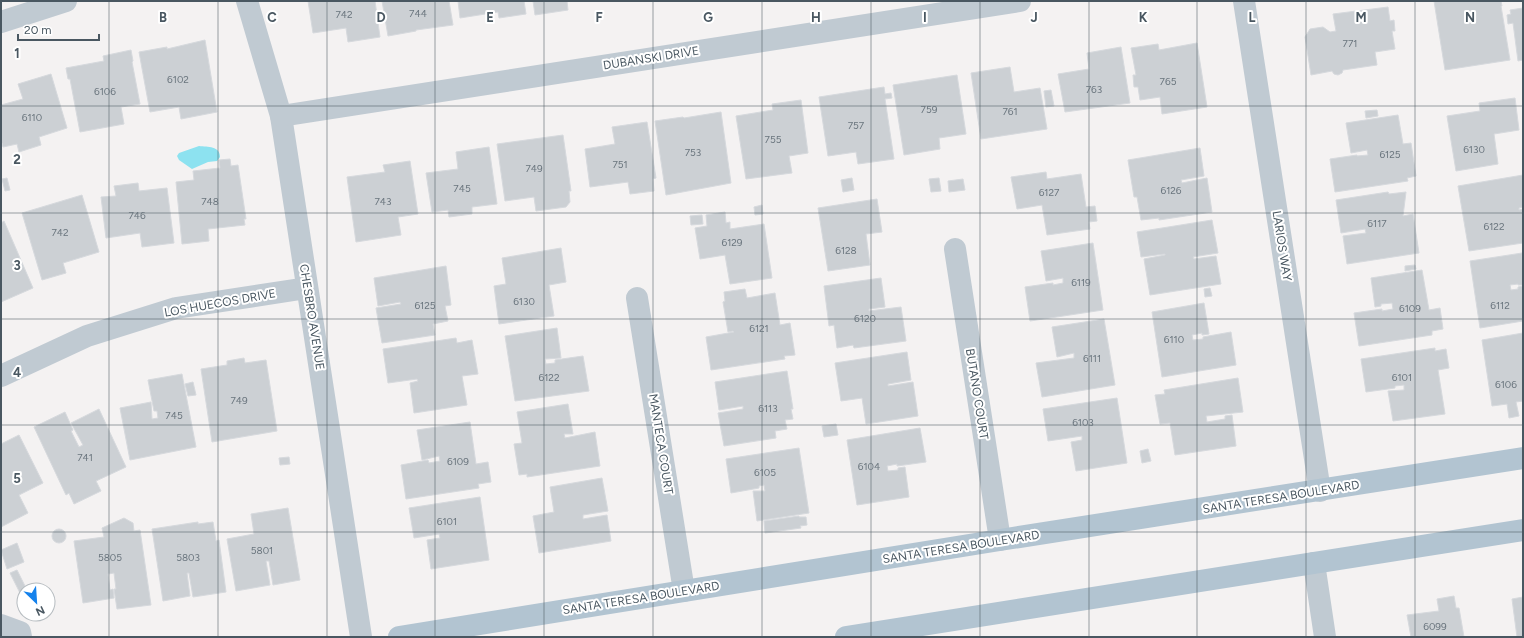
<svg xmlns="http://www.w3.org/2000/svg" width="1524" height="638" viewBox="0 0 1524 638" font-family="Figtree,sans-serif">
  <rect width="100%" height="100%" fill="#f4f2f2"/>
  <!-- water -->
  <path fill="#8de2f0" d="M199,146C208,147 220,146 220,157L217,161L208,162L192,169L179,160L177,156L179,153Z"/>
  <!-- building -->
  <g fill="#ccd0d4" stroke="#d6d9dd">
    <path d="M308,1H375L380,37L348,42L346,28L313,33Z"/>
    <path d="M382,1H449L453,25L416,30V31L388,36Z"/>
    <path d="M458,1H524L526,14L499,18L498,12L460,18Z"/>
    <path d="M533,1H567L568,10L535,15Z"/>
    <path d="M1434,1H1501L1502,6H1501L1510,60L1445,70Z"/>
    <path d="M1388,7L1390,21L1394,20L1395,31H1392L1395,49L1375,52L1377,65L1343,70L1342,73L1338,75L1334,74L1332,71L1311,75L1305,37L1310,29L1323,27L1330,32L1336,31L1333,14Z"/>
    <path d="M1523,8V60L1518,61L1513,23L1508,24L1507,15L1511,14L1510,10Z"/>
    <path d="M205,40L217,112L181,119L179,107L150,112L139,52L167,47V49Z"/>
    <path d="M1197,43L1207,107L1162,114L1160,97L1140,100L1138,87H1134L1133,75H1136L1131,48L1158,44L1159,50Z"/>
    <path d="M1121,47L1130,103L1065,112L1058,74L1089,69L1087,53Z"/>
    <path d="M131,50L133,61L132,62L140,104L121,107L124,124L80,132L70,79H68L66,68L104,61L103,56Z"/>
    <path d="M1010,67L1014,92L1040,88L1047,129L981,139L971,73Z"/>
    <path d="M51,74L67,128L39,137L41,145L19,152L17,144L3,147L2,143L1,144V105L23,99L18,84Z"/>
    <path d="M957,75L966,134L939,138L940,149L904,155L893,85Z"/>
    <path d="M884,87L885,94L891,93L892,98L885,99L894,159L858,164L856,152L828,156L819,97Z"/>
    <path d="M1051,90L1054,106L1046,107L1044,91Z"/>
    <path d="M1515,98L1519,130L1494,134L1498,164L1456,171L1447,116L1480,111L1479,103Z"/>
    <path d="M801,100L808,153L789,156L792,173L746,179L736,116L773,110L772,104Z"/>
    <path d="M1377,110L1378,116L1366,118L1365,111Z"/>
    <path d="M721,112L731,183L666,195L655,121L683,117L684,118Z"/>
    <path d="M1398,115L1403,144L1411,143L1416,176L1407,178L1408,181L1335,192L1330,159L1357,155V156L1368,155L1367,150L1351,153L1346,123Z"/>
    <path d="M647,122L656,178L653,179L654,191L630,194L628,182L590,187L585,149L615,144L612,127Z"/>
    <path d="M563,135L571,191H569L570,202L566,207L536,211L534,197L505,201L497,144Z"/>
    <path d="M489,147L497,204L472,207V214L449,217L448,210L432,212L426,173L458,169L456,152Z"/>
    <path d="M1200,148L1204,176L1181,180L1182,183L1207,178L1212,212L1159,220V218L1141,220L1137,197H1134L1128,160Z"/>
    <path d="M230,159L231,166L238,165L246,219H244L245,225L208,229L209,241L182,244L176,182L194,180L193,171L220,168L219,160Z"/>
    <path d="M410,161L418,214L398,217L401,235L356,242L347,177L385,172L383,165Z"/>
    <path d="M1046,172L1047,179L1081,174L1086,207L1095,206L1097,221L1089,222L1090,229L1047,235L1042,205L1017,209L1011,177Z"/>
    <path d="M1523,175V207L1519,208V210L1523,209V243L1469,251L1458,186Z"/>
    <path d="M7,178L10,190L5,191L2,179Z"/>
    <path d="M852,178L854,190L843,192L841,180Z"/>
    <path d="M939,178L941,191L931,192L929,179Z"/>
    <path d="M963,179L965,190L949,192L948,181Z"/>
    <path d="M138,183L139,191L167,188L174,243L142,247L140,233L106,238L101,197L116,196L114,186Z"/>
    <path d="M1388,192L1389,194L1406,192L1403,216L1413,214L1419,253L1347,264L1343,236L1366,233L1365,229L1341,233L1336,200Z"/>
    <path d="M82,195L99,252L63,263L66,273L42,280L22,213Z"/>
    <path d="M877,199L882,232L866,234L870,265L828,271L818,208Z"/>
    <path d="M762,205L763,214L755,215L754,207Z"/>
    <path d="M725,212L726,223L730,222V229L764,224L772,278L730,284L725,255L700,259L695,228L707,226L706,215Z"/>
    <path d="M702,215L703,224L691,225L690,216Z"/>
    <path d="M1212,220L1218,253L1193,257L1194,259L1216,256L1221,284L1150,295L1144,259L1165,255V254L1141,257L1137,232Z"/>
    <path d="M4,221L33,288L1,302V223Z"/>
    <path d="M1093,243L1103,310L1030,321L1025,287L1053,283V285L1063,283V278L1046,281L1041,251Z"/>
    <path d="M561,248L566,282L549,285L554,316L499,324L494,286L506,284L502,258Z"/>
    <path d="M1522,253L1523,285H1518V284L1510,285L1511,290L1518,289V287L1523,286V321L1480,328L1470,261Z"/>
    <path d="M1415,265L1416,269L1405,271V266Z"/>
    <path d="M446,266L451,305L445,306L448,321L433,324L435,335L382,343L376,308L401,304L400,302L378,306L374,278Z"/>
    <path d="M1422,270L1429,310L1440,308L1443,329L1432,331V335L1359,346L1354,313L1382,309V311L1393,309L1392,303L1381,304V306L1375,307L1371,278Z"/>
    <path d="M881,278L885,307L869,309V311L901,307L906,341L854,348L853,345L837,348L834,325L829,326L824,286Z"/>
    <path d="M1210,288L1212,296L1205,297L1204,289Z"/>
    <path d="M745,289L747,298L775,293L780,325L790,323L795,355L784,356L785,359L711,370L706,337L734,332L733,331L728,332L723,302L725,301L724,292Z"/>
    <path d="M1204,303L1209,334L1202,335V333L1192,335L1193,340L1203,339V337L1231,332L1236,365L1162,377L1152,312Z"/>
    <path d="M1104,319L1115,385L1042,397L1036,363L1074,358V353L1057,357L1052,327Z"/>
    <path d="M557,328L561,358L545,359L546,364L555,363V360L583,356L589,391L515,401L505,336Z"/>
    <path d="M1523,333V401L1516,402L1519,416L1509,418L1507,404L1492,406L1482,340Z"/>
    <path d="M456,338L457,343L472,340L478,374L462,376L467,405L414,413L410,383L418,381L417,379L388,383L383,349Z"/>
    <path d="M1435,348V351L1446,349L1449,368L1438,370L1445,414L1393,421L1388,391L1404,390V385L1395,386V388L1366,392L1361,359Z"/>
    <path d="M907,352L911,380L888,384V386L913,382L918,416L866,424L862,398L841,401L835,363Z"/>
    <path d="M244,358L245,363L266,360L277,431L212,442L201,369L227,365V361Z"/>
    <path d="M787,371L793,409H791L793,419L785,420L787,429L775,431L776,438L724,446L718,413L743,409V406L719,410L715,382Z"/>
    <path d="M182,374L196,447L130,460L120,408L151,402L152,419L158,418L157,411H154L148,380Z"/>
    <path d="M1238,378L1243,412L1206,416L1207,422L1225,419V416L1232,415L1236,446L1175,455L1170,423L1160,424L1155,395L1165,394L1164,390Z"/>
    <path d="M193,382L196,395L188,396L185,384Z"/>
    <path d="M1117,398L1127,463L1076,471L1071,442L1082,440V436L1048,441L1043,409Z"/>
    <path d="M568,404L573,434H564L565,438L595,432L600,466L527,477V474L519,475L514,444L522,443L517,412Z"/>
    <path d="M99,409L126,467L96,481L101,491L74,504L69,493L66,495L34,427L65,412L73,430L71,431L79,447L83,445L71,423Z"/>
    <path d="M470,422L476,464L488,462L491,482L478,484L479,488L406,499L401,465L428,460L429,463L440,461L439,456L422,460L417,430Z"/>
    <path d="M836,424L838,435L824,437L822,426Z"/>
    <path d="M920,428L926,462L897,466V464L887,466L888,471L898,470V468L905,467L909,497L857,505L847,440Z"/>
    <path d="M19,435L43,483L19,495L28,513L1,527V444Z"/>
    <path d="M799,448L809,513L757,521L753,491H765L764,485L759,486V488L731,493L726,459Z"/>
    <path d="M1148,449L1151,461L1142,463L1140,451Z"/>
    <path d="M289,457L290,464L280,465L279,458Z"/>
    <path d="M602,478L608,511L583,515V519L607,515L611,541L539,553L533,516L554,512L550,487Z"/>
    <path d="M480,497L489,560L431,569L427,540L440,538L439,534L414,538L409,508Z"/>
    <path d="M288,508L300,580L273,585L269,561H266L270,585L236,591L227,539L254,534L251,514Z"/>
    <path d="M799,516V517H806L807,525L800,526L801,528L765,533L764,521Z"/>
    <path d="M124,518L133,523L134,531L140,530L151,605L117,609L114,589H116L114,573L108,574L110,590L113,589L114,598L83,603L74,541L104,537L102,528Z"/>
    <path d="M198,522V524L213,522L216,541L219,540L226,592L193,597L189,573H187L190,596L163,601L152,529Z"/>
    <circle cx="59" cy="536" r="7"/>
    <path d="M17,543L24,562L7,569L1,550Z"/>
    <path d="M17,570L27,590H24V601L10,573Z"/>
    <path d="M1454,596L1456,608H1459L1464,637H1411L1407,615L1439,611L1437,599Z"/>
    <path d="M1523,597V637H1517L1512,599Z"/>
  </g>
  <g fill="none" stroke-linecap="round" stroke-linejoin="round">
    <!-- minor -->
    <g stroke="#c0cad2" stroke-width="22">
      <path d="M247,1L281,116L361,637"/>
      <path d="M1244,1L1320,491"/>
      <path d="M1,22L66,1"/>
      <path d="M281,116L1020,1"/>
      <path d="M955,249L1000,540"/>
      <path d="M637,298L684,591"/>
      <path d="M1,376L87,336L176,308L307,288"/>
      <path d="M1314,563L1325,637"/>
      <path d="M1,625L20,632L21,637"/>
    </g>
    <!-- major -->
    <g stroke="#b2c4d1" stroke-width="22">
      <path d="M399,637L1000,540L1523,458"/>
      <path d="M846,637L1523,530"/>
    </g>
  </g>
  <!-- grid -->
  <path fill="none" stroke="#495761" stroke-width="1" stroke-opacity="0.55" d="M109,1V637M218,1V637M327,1V637M435,1V637M544,1V637M653,1V637M762,1V637M871,1V637M980,1V637M1089,1V637M1197,1V637M1306,1V637M1415,1V637M1,106H1523M1,213H1523M1,319H1523M1,425H1523M1,532H1523"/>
  <g text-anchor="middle" stroke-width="4" stroke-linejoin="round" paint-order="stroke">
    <!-- number labels -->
    <g font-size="10" fill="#6a757e">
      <text x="418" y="17">744</text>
      <text x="344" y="18">742</text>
      <text x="1350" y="47">771</text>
      <text x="178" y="83">6102</text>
      <text x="1168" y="85">765</text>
      <text x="1094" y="93">763</text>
      <text x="105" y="95">6106</text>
      <text x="929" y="113">759</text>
      <text x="1010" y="115">761</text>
      <text x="32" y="121">6110</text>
      <text x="856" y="129">757</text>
      <text x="773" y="143">755</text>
      <text x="1474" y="153">6130</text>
      <text x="693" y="156">753</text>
      <text x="1390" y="158">6125</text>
      <text x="620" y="168">751</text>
      <text x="534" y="172">749</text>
      <text x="462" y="192">745</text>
      <text x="1171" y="194">6126</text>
      <text x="1049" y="196">6127</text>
      <text x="210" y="205">748</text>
      <text x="383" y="205">743</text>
      <text x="137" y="219">746</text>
      <text x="1377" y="227">6117</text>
      <text x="1494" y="230">6122</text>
      <text x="60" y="236">742</text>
      <text x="732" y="246">6129</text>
      <text x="846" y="254">6128</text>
      <text x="1081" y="286">6119</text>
      <text x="524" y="305">6130</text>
      <text x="425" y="309">6125</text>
      <text x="1500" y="309">6112</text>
      <text x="1410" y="312">6109</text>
      <text x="865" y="322">6120</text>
      <text x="759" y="332">6121</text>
      <text x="1174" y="343">6110</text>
      <text x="1092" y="362">6111</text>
      <text x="549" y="381">6122</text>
      <text x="1402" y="381">6101</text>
      <text x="1506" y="388">6106</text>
      <text x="239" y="404">749</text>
      <text x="768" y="412">6113</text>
      <text x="174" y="419">745</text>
      <text x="1083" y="426">6103</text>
      <text x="85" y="461">741</text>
      <text x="458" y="465">6109</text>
      <text x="869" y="470">6104</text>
      <text x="765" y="476">6105</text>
      <text x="447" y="525">6101</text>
      <text x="262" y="554">5801</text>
      <text x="110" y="561">5805</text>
      <text x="188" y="561">5803</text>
      <text x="1435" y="630">6099</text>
    </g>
    <!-- street labels -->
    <g font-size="12" fill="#495761" stroke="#fff">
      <text transform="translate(651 58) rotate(-9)" y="4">DUBANSKI DRIVE</text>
      <text transform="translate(1282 246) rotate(81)" y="4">LARIOS WAY</text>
      <text transform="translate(220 303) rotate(-10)" y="4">LOS HUECOS DRIVE</text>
      <text transform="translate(312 317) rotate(81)" y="4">CHESBRO AVENUE</text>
      <text transform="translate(977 394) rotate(81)" y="4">BUTANO COURT</text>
      <text transform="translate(661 444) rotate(81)" y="4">MANTECA COURT</text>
      <text transform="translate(1281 497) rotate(-9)" y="4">SANTA TERESA BOULEVARD</text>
      <text transform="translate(961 547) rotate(-9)" y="4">SANTA TERESA BOULEVARD</text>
      <text transform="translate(641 598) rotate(-9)" y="4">SANTA TERESA BOULEVARD</text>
    </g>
  </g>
  <g font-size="13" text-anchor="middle" font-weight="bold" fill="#495761" stroke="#fff" stroke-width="4" stroke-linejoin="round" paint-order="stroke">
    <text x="163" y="22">B</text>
    <text x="272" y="22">C</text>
    <text x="381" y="22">D</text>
    <text x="490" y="22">E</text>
    <text x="599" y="22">F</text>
    <text x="708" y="22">G</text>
    <text x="816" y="22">H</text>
    <text x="925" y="22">I</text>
    <text x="1034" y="22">J</text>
    <text x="1143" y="22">K</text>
    <text x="1252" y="22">L</text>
    <text x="1361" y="22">M</text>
    <text x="1470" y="22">N</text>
    <text x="17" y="58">1</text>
    <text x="17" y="164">2</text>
    <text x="17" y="270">3</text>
    <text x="17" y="377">4</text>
    <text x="17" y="483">5</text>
  </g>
  <!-- border -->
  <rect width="1524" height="638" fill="none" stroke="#495761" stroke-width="4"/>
  <!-- north arrow -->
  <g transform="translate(36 602) rotate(155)"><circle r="19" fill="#ffffff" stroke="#b6bcc0"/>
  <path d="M0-3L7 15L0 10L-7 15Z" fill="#1582ec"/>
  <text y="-6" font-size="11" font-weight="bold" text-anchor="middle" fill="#495761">N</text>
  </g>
  <!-- scale -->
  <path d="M18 34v6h81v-6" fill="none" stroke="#495761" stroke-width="2"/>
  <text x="24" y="34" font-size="12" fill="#495761" stroke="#ffffff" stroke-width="3" paint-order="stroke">20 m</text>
</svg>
